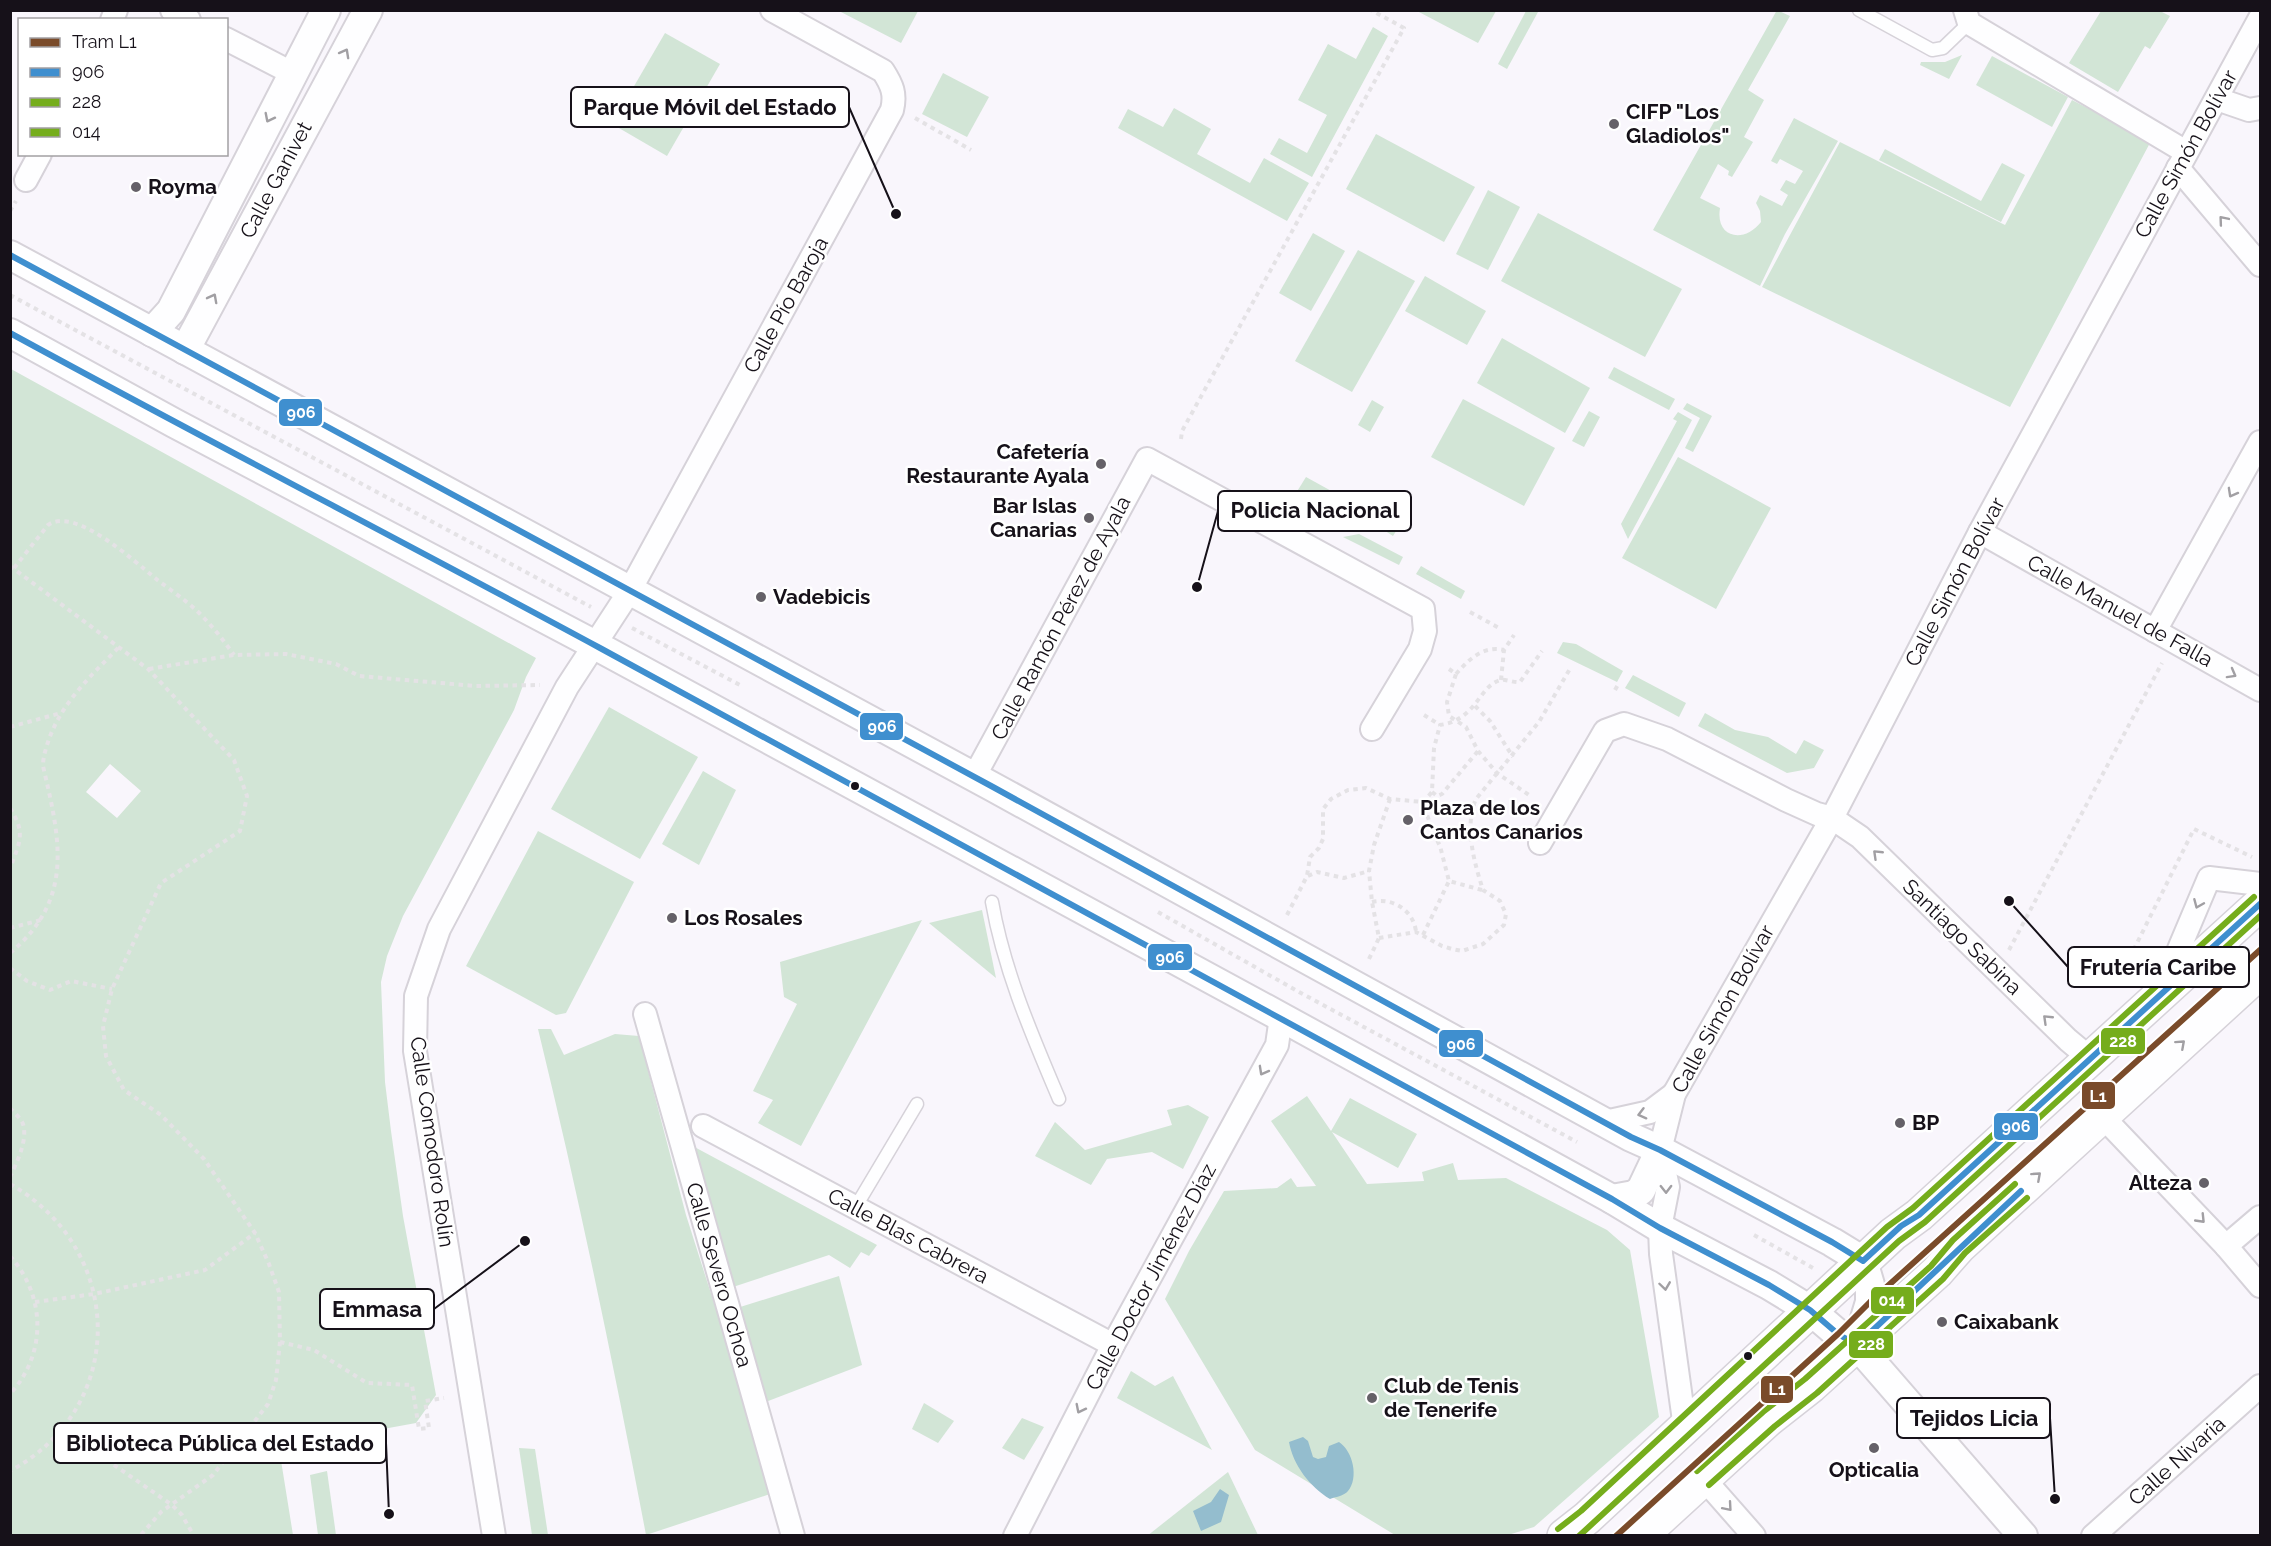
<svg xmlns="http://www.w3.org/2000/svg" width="2271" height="1546" viewBox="0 0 2271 1546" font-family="Raleway,sans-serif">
  <rect width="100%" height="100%" fill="#f9f6fc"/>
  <!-- green -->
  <g fill="#d2e5d6" fill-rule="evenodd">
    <path d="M1777,10L1790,16L1748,90L1764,100L1744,137L1753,142L1732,177L1728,175L1729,171L1718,164L1700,198L1720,208C1715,238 1744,244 1761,222L1760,211L1756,203L1760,195L1782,206L1788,195L1780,190L1786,180L1795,184L1803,171L1780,159L1777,164L1771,161L1794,118L1838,141L1785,234L1760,286L1653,230Z"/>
    <path d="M839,11L918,10V11L901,43Z"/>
    <path d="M1417,11H1496L1478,43Z"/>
    <path d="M1526,11L1538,12L1507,69L1498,64Z"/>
    <path d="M2101,11H2160L2170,16L2150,49L2145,46L2118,92L2069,63Z"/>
    <path d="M1373,27L1388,36L1312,177L1270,154L1279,138L1307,153L1327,115L1298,100L1328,44L1356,59Z"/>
    <path d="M665,33L720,64L667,156L612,124Z"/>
    <path d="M1962,55L1949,79L1920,65L1921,62H1945Z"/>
    <path d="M1992,56L2068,97L2052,127L1976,85Z"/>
    <path d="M943,73L989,97L967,137L922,114Z"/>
    <path d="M2072,100L2151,141L2010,407L1762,287L1840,142L2005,225Z"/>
    <path d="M1174,108L1211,129L1197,154L1250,183L1264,158L1309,183L1287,221L1118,128L1128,109L1163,127Z"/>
    <path d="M1376,134L1475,187L1444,242L1346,189Z"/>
    <path d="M1885,149L1981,201L2002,163L2025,175L2001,222L1879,160Z"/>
    <path d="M1488,190L1520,207L1488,270L1456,254Z"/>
    <path d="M1538,213L1682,289L1645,357L1501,281Z"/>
    <path d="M1313,233L1345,251L1311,311L1279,293Z"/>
    <path d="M1358,250L1415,281L1352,392L1295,361Z"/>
    <path d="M1425,276L1486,311L1467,345L1405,311Z"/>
    <path d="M1502,338L1590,388L1565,433L1477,383Z"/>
    <path d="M1614,367L1675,399L1669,410L1608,378Z"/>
    <path d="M11,369L536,658L526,677L514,710L403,916L387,956L381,982L385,1082L391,1131L403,1216L436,1395L416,1423L279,1448L293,1535H11ZM110,764L141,791L117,818L86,792Z"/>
    <path d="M1463,399L1555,448L1524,506L1431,457Z"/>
    <path d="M1372,400L1384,407L1370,432L1358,425Z"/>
    <path d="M1687,403L1712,416L1693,452L1685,448L1700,418L1683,409Z"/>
    <path d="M1589,411L1600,417L1584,447L1572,441Z"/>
    <path d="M1678,412L1692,420L1628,539L1621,524L1677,421L1673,419Z"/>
    <path d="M1678,457L1771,508L1716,609L1622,558Z"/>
    <path d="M1306,477L1335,493L1322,515L1293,498Z"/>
    <path d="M1364,506L1398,528L1393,536L1359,514Z"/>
    <path d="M1359,534L1403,557L1399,565L1343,537Z"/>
    <path d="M1421,566L1465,591L1461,599L1416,574Z"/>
    <path d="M1563,642L1576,644L1623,671L1617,682L1557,653Z"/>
    <path d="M1633,675L1686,703L1679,717L1625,688Z"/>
    <path d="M609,707L698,757L640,859L551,809Z"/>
    <path d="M1705,713L1735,730L1768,737L1796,754L1804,740L1824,750L1814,768L1787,773L1698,726Z"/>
    <path d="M703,771L736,790L699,865L662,844Z"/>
    <path d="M538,831L634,882L566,1013L556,1015L466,966Z"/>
    <path d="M982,910L996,978L929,923Z"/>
    <path d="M922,920L801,1146L758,1123L773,1100L753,1091L797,1004L784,997L780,962Z"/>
    <path d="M538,1029H551L564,1055L615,1034L639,1036L686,1215L727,1344L770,1494L646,1535C614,1366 579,1197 538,1029Z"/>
    <path d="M1307,1096L1331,1131L1350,1098L1417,1134L1398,1168L1332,1132L1367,1184L1424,1181L1422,1172L1453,1163L1458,1180L1506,1178L1607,1230L1630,1250L1659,1417L1534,1527L1508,1535H1395L1255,1450L1165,1299L1189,1251L1224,1191L1277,1188L1291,1178L1297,1187L1316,1186L1271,1121Z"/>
    <path d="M1188,1105L1209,1117L1183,1169L1152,1152L1107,1159L1091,1185L1035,1156L1055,1122L1085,1150L1172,1125L1167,1110Z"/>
    <path d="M687,1143L877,1245L869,1256L861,1252L850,1268L829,1255L733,1287Z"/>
    <path d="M839,1276L862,1365L763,1403L737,1308Z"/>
    <path d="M1131,1371L1155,1386L1173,1376L1212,1450L1117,1398Z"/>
    <path d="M924,1403L954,1421L938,1443L912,1429Z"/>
    <path d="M1022,1418L1044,1427L1024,1460L1002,1448Z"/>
    <path d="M519,1448L535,1449L548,1535H532Z"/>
    <path d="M327,1471L336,1535H318L310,1475Z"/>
    <path d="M1228,1472L1258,1535L1147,1536Z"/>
  </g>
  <!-- water -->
  <g fill="#94bdce">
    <path d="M1303,1437L1308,1441L1313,1457L1318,1459L1326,1457L1329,1446L1339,1442C1353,1451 1359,1478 1348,1491C1344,1496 1335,1497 1330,1499C1310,1487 1293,1465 1289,1442Z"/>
    <path d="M1220,1489L1229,1495L1221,1522L1201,1531L1193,1511L1211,1502Z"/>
  </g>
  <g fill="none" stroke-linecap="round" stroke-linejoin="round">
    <!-- service casing -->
    <g stroke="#d6d2d9" stroke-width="15">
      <g id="service">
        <path d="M1859,10L1932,50L1943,48L1969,23"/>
        <path d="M992,902C1004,971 1032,1035 1059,1099"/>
        <path d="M855,1208L917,1104"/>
      </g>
    </g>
    <!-- minor casing -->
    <g stroke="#d6d2d9" stroke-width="26">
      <g id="minor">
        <path d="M172,10L189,20"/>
        <path d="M1965,10L1969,23L2186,152"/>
        <path d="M112,20L116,10"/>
        <path d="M226,39L292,73"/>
        <path d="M2217,99L2249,110L2260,108"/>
        <path d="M2178,168L2260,265"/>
        <path d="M26,180L40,154"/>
        <path d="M1980,532L2260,690"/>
        <path d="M2155,631L2260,442"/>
        <path d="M974,777L1147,459L1423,609L1425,631L1420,649L1372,729"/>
        <path d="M1540,843L1605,731L1624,724L1667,739L1786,800L1817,814L1832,818L1860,837L2068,1040L2080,1050L2092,1056"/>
        <path d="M2176,980L2179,949L2209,878L2260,884"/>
        <path d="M645,1014L793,1536"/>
        <path d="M2102,1116L2226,1246L2260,1286"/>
        <path d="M1605,1122L1650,1112L1674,1094"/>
        <path d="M703,1126L1113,1345"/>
        <path d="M2226,1246L2260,1217"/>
        <path d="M1685,1428L1661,1254L1660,1228L1668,1187L1660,1150L1674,1094L1832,818L1980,532L2260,18"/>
        <path d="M1703,1478L1754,1536"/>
        <path d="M494,1536L415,1051L416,996L439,929L567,687L629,592L892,110C896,94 892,85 883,71L772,10"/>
        <path d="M1015,1536L1113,1345L1277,1045L1281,1017"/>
        <path d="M2093,1536L2260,1386"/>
      </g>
    </g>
    <!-- tertiary casing -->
    <g stroke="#d6d2d9" stroke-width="32">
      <g id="tertiary">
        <path d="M10,255L993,787L1631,1137L1660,1150L1832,1242L1863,1261L1870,1285V1302L1857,1345"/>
        <path d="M152,332L171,311L326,10"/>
        <path d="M10,333L174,423L595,645L1281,1017L1612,1199L1660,1228L1769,1285L1810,1310L1838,1334L1857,1345L2023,1536"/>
        <path d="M185,350L368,10"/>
        <path d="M1612,1199L1634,1195L1641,1190L1660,1150"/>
      </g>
    </g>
    <!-- secondary casing -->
    <g stroke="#d6d2d9" stroke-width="36">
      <g id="secondary">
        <path d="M1564,1536L1587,1518L1893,1234L1919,1215L2260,904"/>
        <path d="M1641,1536L1769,1419L1811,1386L1937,1272L1959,1247L2260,972"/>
      </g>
    </g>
    <!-- path -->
    <g stroke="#e4e2e5" stroke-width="4" stroke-dasharray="4.5 4.5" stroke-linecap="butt">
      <path d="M915,118L971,150"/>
      <path d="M10,211L16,201"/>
      <path d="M10,295L591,607"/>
      <path d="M1181,439L1182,431L1404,28L1371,10"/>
      <path d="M10,566L148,669L234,760L247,796L240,831L161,883L112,989L103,1026L106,1056L124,1090L161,1115L204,1159L255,1233L269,1264L279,1292L280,1342L276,1380L268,1404L213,1475L161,1512L140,1536"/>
      <path d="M14,568L48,525C75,506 134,561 155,578C170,590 188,601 202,616C214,628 224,641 234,655"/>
      <path d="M1470,612L1501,629"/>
      <path d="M632,628L740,685"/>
      <path d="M149,669L234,655L286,654L336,664L359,676L476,686L540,685"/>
      <path d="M1449,669L1456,674L1447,702L1449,716L1466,727L1478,751L1497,773L1529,795"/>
      <path d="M1456,674C1469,659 1484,645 1504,650"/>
      <path d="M1501,680L1504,650L1514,635"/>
      <path d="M1615,690L1619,683"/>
      <path d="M1475,706L1490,721L1513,757"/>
      <path d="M1424,715L1440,725"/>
      <path d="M10,727L61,713"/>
      <path d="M1432,792L1437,796L1442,794L1478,751"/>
      <path d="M10,808C26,833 20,842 10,868"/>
      <path d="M1308,876L1317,872L1344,878L1369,871"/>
      <path d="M1482,890L1449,881L1440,846L1432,830L1423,802L1432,792L1434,748L1440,725C1477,720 1479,685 1501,680C1506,679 1514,683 1520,682L1542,651"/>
      <path d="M1372,902C1393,897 1414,911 1416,932"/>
      <path d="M1158,912L1299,992L1577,1142"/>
      <path d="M1287,915L1307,876L1310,857L1319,848L1323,839V809L1331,799L1348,790L1366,788L1390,799L1423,802"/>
      <path d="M10,928L41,920"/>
      <path d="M1423,935L1449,881"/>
      <path d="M1379,938L1416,932L1442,946L1452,949L1462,951L1483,944L1504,925L1506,914L1500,901L1483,890C1474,862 1464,826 1476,799L1539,722L1571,667"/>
      <path d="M2009,950L2162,663"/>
      <path d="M10,953C75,899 60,839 43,766C43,757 46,748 49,739C63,701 91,676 118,648"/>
      <path d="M1369,959L1379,938L1372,902L1369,871L1374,845L1390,799"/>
      <path d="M2153,963L2132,953L2194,829L2252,857"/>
      <path d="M10,968L27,981L50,990L71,981L112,989"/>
      <path d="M10,1108C14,1113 21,1118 23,1124C28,1140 17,1162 10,1177"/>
      <path d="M10,1184C125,1249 129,1407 10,1471"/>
      <path d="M1754,1235L1813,1268"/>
      <path d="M10,1256C46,1296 47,1354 10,1394"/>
      <path d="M35,1302L94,1294L205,1270L255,1233"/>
      <path d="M280,1342L314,1350L367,1383L412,1385L419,1429L429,1428L425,1401L444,1398"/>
      <path d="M62,1429L172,1505L182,1515L194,1536"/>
    </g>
    <!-- service -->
    <use href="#service" stroke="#fefeff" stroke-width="12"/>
    <!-- minor -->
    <use href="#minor" stroke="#fefeff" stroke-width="22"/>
    <!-- tertiary -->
    <use href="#tertiary" stroke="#fefeff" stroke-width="28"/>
    <!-- secondary -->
    <use href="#secondary" stroke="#fefeff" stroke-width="33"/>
    <!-- bus-1 casing -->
    <g stroke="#fff" stroke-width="10">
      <g id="bus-1">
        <path d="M10,255L993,787L1631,1137L1660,1150L1832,1242L1863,1261L1901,1226L1919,1215L2260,904"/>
        <path d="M10,333C206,440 404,542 600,648C938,830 1275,1014 1612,1199L1660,1228L1769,1285L1810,1310L1838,1334L1857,1345"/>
        <path d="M1857,1345L2021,1191"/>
      </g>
    </g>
    <!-- bus-2 casing -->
    <g stroke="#fff" stroke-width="10">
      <g id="bus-2">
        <path d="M1709,1485L1775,1426L1817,1393L1943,1279L1965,1253L2027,1198"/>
        <path d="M1579,1536L1899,1241L1925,1222L2260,916"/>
      </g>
    </g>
    <!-- bus-3 casing -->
    <g stroke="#fff" stroke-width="10">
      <g id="bus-3">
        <path d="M1697,1471L1763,1412L1805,1379L1931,1266L1953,1240L2015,1184"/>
        <path d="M1558,1529L1581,1511L1887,1227L1913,1208L2254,897"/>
      </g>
    </g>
    <!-- bus-1 -->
    <use href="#bus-1" stroke="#3f8fcf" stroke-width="6"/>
    <!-- bus-2 -->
    <use href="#bus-2" stroke="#75ad1c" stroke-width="6"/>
    <!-- bus-3 -->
    <use href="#bus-3" stroke="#75ad1c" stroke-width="6"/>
    <!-- tram-1 casing -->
    <g stroke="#fff" stroke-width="10">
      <path id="tram-1" d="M1616,1536L1838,1334L1870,1302L2260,950"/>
    </g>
    <!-- tram-1 -->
    <use href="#tram-1" stroke="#7a4b2a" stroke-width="6"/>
  </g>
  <!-- one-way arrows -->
  <defs><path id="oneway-chevron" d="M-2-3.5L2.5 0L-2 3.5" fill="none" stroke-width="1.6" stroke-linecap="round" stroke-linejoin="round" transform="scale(1.5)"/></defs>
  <g stroke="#a19fa3">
    <use href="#oneway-chevron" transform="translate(345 53) rotate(-61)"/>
    <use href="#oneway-chevron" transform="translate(269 118) rotate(117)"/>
    <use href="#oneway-chevron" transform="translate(2223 220) rotate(-130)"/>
    <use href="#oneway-chevron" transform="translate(213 298) rotate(-62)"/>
    <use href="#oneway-chevron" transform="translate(2232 493) rotate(119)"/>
    <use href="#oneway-chevron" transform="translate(2232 674) rotate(29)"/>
    <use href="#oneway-chevron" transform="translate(1877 854) rotate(-136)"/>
    <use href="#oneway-chevron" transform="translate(2198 904) rotate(113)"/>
    <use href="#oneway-chevron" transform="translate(2047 1019) rotate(-136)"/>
    <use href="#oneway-chevron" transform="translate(2181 1044) rotate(-42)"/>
    <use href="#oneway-chevron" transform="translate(1263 1071) rotate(119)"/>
    <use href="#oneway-chevron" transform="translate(1642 1114) rotate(165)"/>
    <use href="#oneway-chevron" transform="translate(2037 1176) rotate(-42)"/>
    <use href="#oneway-chevron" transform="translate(1666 1189) rotate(89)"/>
    <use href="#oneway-chevron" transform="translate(2201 1219) rotate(46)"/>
    <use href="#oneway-chevron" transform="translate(1665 1286) rotate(82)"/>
    <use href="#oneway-chevron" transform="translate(1080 1409) rotate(117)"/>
    <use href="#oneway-chevron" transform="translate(1728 1507) rotate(49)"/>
  </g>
  <!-- markers -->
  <g fill="#656168" stroke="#fff" stroke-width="2">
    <circle cx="1614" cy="124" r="6"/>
    <circle cx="136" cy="187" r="6"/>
    <circle cx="1101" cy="464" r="6"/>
    <circle cx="1089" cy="518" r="6"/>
    <circle cx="761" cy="597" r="6"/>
    <circle cx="1408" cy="820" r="6"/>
    <circle cx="672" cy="918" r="6"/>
    <circle cx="1900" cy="1123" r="6"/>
    <circle cx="2204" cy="1183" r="6"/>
    <circle cx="1942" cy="1322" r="6"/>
    <circle cx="1372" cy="1398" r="6"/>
    <circle cx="1874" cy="1448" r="6"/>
  </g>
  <g fill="#161119" stroke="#fff" stroke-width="2">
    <circle cx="855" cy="786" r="5"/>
    <circle cx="1748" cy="1356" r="5"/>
  </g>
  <g text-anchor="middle" stroke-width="5" stroke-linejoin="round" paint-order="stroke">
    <!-- poi labels -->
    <g font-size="21" font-weight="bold" fill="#161119" stroke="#fff" text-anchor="start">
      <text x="1626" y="119">CIFP "Los<tspan x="1626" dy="24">Gladiolos"</tspan></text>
      <text x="148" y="194">Royma</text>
      <text x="1089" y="459" text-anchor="end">Cafetería<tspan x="1089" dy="24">Restaurante Ayala</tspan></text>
      <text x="1077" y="513" text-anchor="end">Bar Islas<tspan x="1077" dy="24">Canarias</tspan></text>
      <text x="773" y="604">Vadebicis</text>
      <text x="1420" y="815">Plaza de los<tspan x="1420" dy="24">Cantos Canarios</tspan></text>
      <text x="684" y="925">Los Rosales</text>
      <text x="1912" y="1130">BP</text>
      <text x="2192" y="1190" text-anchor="end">Alteza</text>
      <text x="1954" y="1329">Caixabank</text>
      <text x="1384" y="1393">Club de Tenis<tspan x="1384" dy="24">de Tenerife</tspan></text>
      <text x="1874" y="1477" text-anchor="middle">Opticalia</text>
    </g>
    <!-- street labels -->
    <g font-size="21" fill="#161119" stroke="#fff">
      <text transform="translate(2186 154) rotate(-61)" y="7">Calle Simón Bolívar</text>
      <text transform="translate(276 180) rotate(-62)" y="7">Calle Ganivet</text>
      <text transform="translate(786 305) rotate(-61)" y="7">Calle Pío Baroja</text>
      <text transform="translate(1955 582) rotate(-62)" y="7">Calle Simón Bolívar</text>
      <text transform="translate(2120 611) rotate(29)" y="7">Calle Manuel de Falla</text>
      <text transform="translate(1061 618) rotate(-62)" y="7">Calle Ramón Pérez de Ayala</text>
      <text transform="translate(1962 937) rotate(44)" y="7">Santiago Sabina</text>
      <text transform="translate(1723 1009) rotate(-61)" y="7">Calle Simón Bolívar</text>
      <text transform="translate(432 1142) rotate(82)" y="7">Calle Comodoro Rolín</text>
      <text transform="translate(908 1236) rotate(28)" y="7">Calle Blas Cabrera</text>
      <text transform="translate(719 1275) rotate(74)" y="7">Calle Severo Ochoa</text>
      <text transform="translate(1151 1277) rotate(-62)" y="7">Calle Doctor Jiménez Díaz</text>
      <text transform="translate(2177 1461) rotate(-42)" y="7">Calle Nivaria</text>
    </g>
  </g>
  <!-- callouts -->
  <path fill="none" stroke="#161119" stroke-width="2" d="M896 214L849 107M1197 587L1218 511M2009 901L2068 967M525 1241L434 1309M2055 1499L2050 1418M389 1514L386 1443"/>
  <g fill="#161119" stroke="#fff" stroke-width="2">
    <circle cx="896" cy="214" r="6"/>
    <circle cx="1197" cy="587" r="6"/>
    <circle cx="2009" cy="901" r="6"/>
    <circle cx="525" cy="1241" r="6"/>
    <circle cx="2055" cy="1499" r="6"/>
    <circle cx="389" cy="1514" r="6"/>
  </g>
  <g fill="#fff" stroke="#161119" stroke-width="2">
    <rect x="571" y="87" width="278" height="40" rx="6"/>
    <rect x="1218" y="491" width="193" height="40" rx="6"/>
    <rect x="2068" y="947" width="181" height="40" rx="6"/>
    <rect x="320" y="1289" width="114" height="40" rx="6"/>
    <rect x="1897" y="1398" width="153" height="40" rx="6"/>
    <rect x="54" y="1423" width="332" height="40" rx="6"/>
  </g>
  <g font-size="22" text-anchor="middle" font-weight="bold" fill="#161119">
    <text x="710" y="115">Parque Móvil del Estado</text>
    <text x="1315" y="518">Policia Nacional</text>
    <text x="2158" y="975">Frutería Caribe</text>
    <text x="377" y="1317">Emmasa</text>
    <text x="1974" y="1426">Tejidos Licia</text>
    <text x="220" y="1451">Biblioteca Pública del Estado</text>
  </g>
  <g stroke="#fff" stroke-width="2">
    <rect x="278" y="398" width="45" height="29" rx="6" fill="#3f8fcf"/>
    <rect x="859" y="712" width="45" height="29" rx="6" fill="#3f8fcf"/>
    <rect x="1147" y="943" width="46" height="28" rx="6" fill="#3f8fcf"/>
    <rect x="2100" y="1027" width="46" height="28" rx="6" fill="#75ad1c"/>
    <rect x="1438" y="1029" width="46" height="29" rx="6" fill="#3f8fcf"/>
    <rect x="2081" y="1081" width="35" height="29" rx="6" fill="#7a4b2a"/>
    <rect x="1993" y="1112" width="46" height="29" rx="6" fill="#3f8fcf"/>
    <rect x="1870" y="1286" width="45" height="29" rx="6" fill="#75ad1c"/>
    <rect x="1848" y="1330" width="46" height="29" rx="6" fill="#75ad1c"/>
    <rect x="1760" y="1375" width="34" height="29" rx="6" fill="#7a4b2a"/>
  </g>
  <g font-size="16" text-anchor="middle" font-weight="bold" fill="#fff">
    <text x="301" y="418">906</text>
    <text x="882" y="732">906</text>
    <text x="1170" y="963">906</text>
    <text x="2123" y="1047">228</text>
    <text x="1461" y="1050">906</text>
    <text x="2098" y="1102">L1</text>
    <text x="2016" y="1132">906</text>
    <text x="1892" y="1306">014</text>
    <text x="1871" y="1350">228</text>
    <text x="1777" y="1395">L1</text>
  </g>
  <!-- border -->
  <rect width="2271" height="1546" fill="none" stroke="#161119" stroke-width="24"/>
  <!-- legend -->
  <rect x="18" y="18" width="210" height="138" fill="#ffffff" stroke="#a2a0a3" stroke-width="1.5"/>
  <rect x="30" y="38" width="30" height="9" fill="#7a4b2a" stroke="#a2a0a3" stroke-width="1.5"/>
  <text x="72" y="48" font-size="18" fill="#161119">Tram L1</text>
  <rect x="30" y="68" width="30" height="9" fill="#3f8fcf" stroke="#a2a0a3" stroke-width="1.5"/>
  <text x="72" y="78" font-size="18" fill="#161119">906</text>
  <rect x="30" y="98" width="30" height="9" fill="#75ad1c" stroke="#a2a0a3" stroke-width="1.5"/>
  <text x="72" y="108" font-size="18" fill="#161119">228</text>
  <rect x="30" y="128" width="30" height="9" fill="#75ad1c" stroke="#a2a0a3" stroke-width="1.5"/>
  <text x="72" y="138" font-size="18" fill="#161119">014</text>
</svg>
